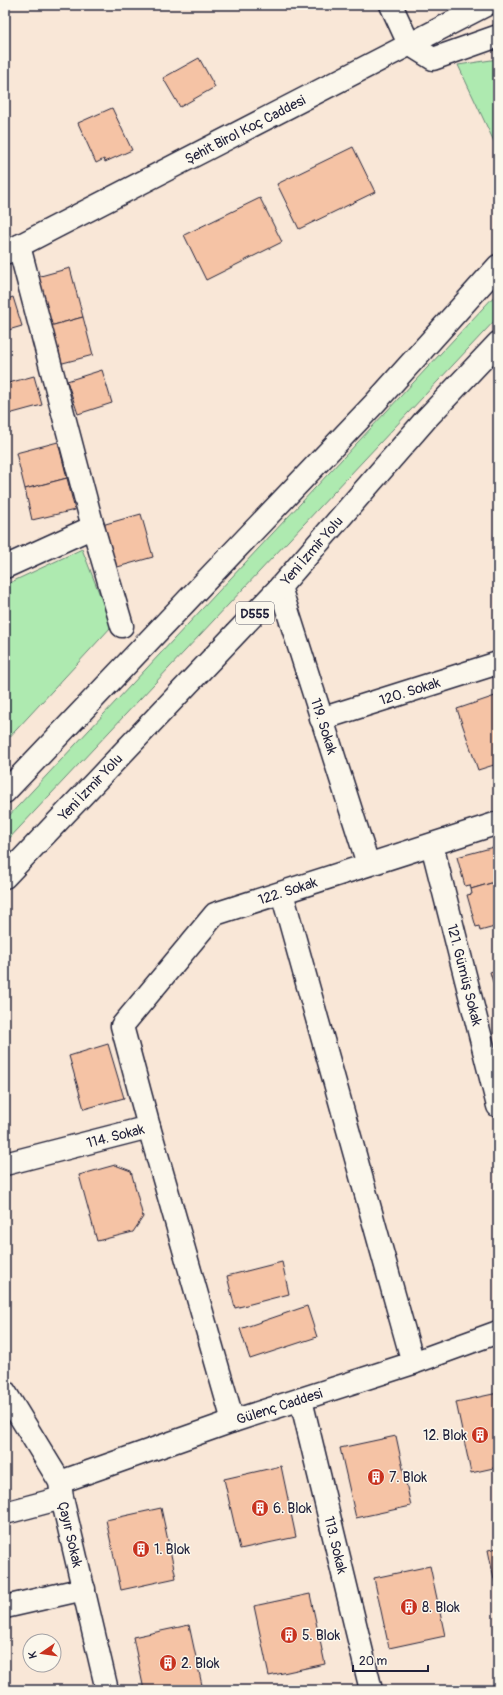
<svg xmlns="http://www.w3.org/2000/svg" width="503" height="1695" viewBox="0 0 503 1695" font-family="Pangolin,sans-serif">
  <rect width="100%" height="100%" fill="#f9e7d7"/>
  <filter id="ink" filterUnits="userSpaceOnUse"><feTurbulence type="fractalNoise" baseFrequency=".025" numOctaves="2"/><feDisplacementMap in="SourceGraphic" scale="8" xChannelSelector="R" yChannelSelector="G"/><feConvolveMatrix kernelMatrix="1 2 1 2 8 2 1 2 1" color-interpolation-filters="sRGB"/></filter>
  <g filter="url(#ink)">
    <!-- green -->
    <g fill="#aeeab0" stroke="#688676">
      <path d="M498,59V150L458,65Z"/>
      <path d="M498,292V317L5,843V820Z"/>
      <path d="M82,549L112,626L5,742V585Z"/>
    </g>
    <!-- building -->
    <g fill="#f5c3a5" stroke="#22223b">
      <path d="M199,58L215,87L180,107L163,78Z"/>
      <path d="M112,108L132,150L105,162L104,159L96,163L78,123Z"/>
      <path d="M353,147L375,192L299,229L277,184Z"/>
      <path d="M260,198L282,242L206,280L184,235Z"/>
      <path d="M70,268L83,317L50,326L37,277Z"/>
      <path d="M13,297L22,326L5,331V300Z"/>
      <path d="M83,317L93,355L59,364L50,326Z"/>
      <path d="M102,370L112,403L78,414L67,381Z"/>
      <path d="M34,376L42,405L5,415V384Z"/>
      <path d="M58,442L67,478L25,489L16,453Z"/>
      <path d="M67,478L75,510L32,520L25,489Z"/>
      <path d="M141,514L153,557L114,568L102,525Z"/>
      <path d="M498,695V766L497,764L478,770L457,709Z"/>
      <path d="M498,846V881L471,889L470,885L465,886L457,857Z"/>
      <path d="M498,881V926L480,931L479,926L476,927L467,895L472,894L471,889Z"/>
      <path d="M498,969V1000L490,972Z"/>
      <path d="M108,1044L124,1098L84,1109L69,1056Z"/>
      <path d="M115,1165L131,1171L143,1217L133,1232L97,1241L79,1175Z"/>
      <path d="M282,1262L289,1294L235,1308L227,1276Z"/>
      <path d="M307,1306L317,1337L250,1359L240,1329Z"/>
      <path d="M498,1393V1467L471,1473L456,1402Z"/>
      <path d="M396,1436L411,1506L356,1518L340,1448Z"/>
      <path d="M281,1466L296,1537L240,1549L224,1479Z"/>
      <path d="M161,1508L176,1578L121,1590L106,1520Z"/>
      <path d="M498,1548V1598L488,1550Z"/>
      <path d="M430,1566L445,1636L389,1648L374,1578Z"/>
      <path d="M310,1594L325,1664L269,1676L254,1606Z"/>
      <path d="M189,1625L203,1690H144L133,1637Z"/>
    </g>
    <g fill="none" stroke-linecap="round" stroke-linejoin="round">
      <!-- minor casing -->
      <g stroke="#22223b" stroke-width="25">
        <g id="minor">
          <path d="M391,5L409,44L433,59L498,36"/>
          <path d="M19,246L93,527L122,626"/>
          <path d="M5,567L93,527"/>
          <path id="s1" d="M280,587L368,864"/>
          <path id="s2" d="M321,719L498,663"/>
          <path id="s3" d="M432,845L498,1106"/>
          <path d="M282,893L413,1363"/>
          <path d="M149,1127L233,1421"/>
          <path id="s4" d="M5,1164L149,1127L122,1026L215,914L498,823"/>
          <path id="s5" d="M5,1392L60,1482L62,1498L107,1690"/>
          <path id="s6" d="M301,1400L371,1690"/>
          <path id="s7" d="M60,1482L233,1421L413,1363L498,1332"/>
          <path d="M5,1513L62,1498"/>
          <path d="M5,1607L84,1589"/>
        </g>
      </g>
      <!-- major casing -->
      <g stroke="#22223b" stroke-width="25">
        <g id="major">
          <path id="s8" d="M5,253L486,5"/>
        </g>
      </g>
      <!-- highway casing -->
      <g stroke="#22223b" stroke-width="25">
        <g id="highway">
          <path d="M5,792L374,404L498,266"/>
          <path id="s9" d="M5,877L280,587L426,419L498,343"/>
        </g>
      </g>
      <!-- minor -->
      <use href="#minor" stroke="#fbf7ec" stroke-width="22"/>
      <!-- major -->
      <use href="#major" stroke="#fbf7ec" stroke-width="22"/>
      <!-- highway -->
      <use href="#highway" stroke="#fbf7ec" stroke-width="22"/>
    </g>
  </g>
  <!-- icons -->
  <defs>
    <g id="building-disc" transform="scale(0.9)"><circle r="9.5" fill="#c8321e" stroke="#fbf7ec"/><path d="M-4-6H4V6H1V3H-1V6H-4ZM-2.5-4.3h1.7v1.8h-1.7ZM.8-4.3h1.7v1.8H.8ZM-2.5-1h1.7V.8h-1.7ZM.8-1h1.7V.8H.8Z" fill="#fff"/></g>
  </defs>
  <g fill-rule="evenodd">
    <use href="#building-disc" x="480" y="1435"/>
    <use href="#building-disc" x="376" y="1477"/>
    <use href="#building-disc" x="260" y="1508"/>
    <use href="#building-disc" x="141" y="1549"/>
    <use href="#building-disc" x="409" y="1607"/>
    <use href="#building-disc" x="289" y="1635"/>
    <use href="#building-disc" x="168" y="1663"/>
  </g>
  <g text-anchor="middle" stroke-width="3" stroke-linejoin="round" paint-order="stroke">
    <!-- shield labels -->
    <rect fill="#fbf7ec" stroke="#636270" stroke-width="1" x="236" y="602" width="38" height="22" rx="3"/>
    <g font-size="13" font-weight="bold" fill="#22223b">
      <text x="255" y="618">D555</text>
    </g>
    <!-- street labels -->
    <g font-size="14" fill="#22223b" stroke="#fbf7ec">
      <text dy="5" stroke="none"><textPath href="#s8" startOffset="270">Şehit Birol Koç Caddesi</textPath></text>
      <text dy="5" stroke="none"><textPath href="#s9" startOffset="448">Yeni İzmir Yolu</textPath></text>
      <text dy="5" stroke="none"><textPath href="#s2" startOffset="93">120. Sokak</textPath></text>
      <text dy="5" stroke="none"><textPath href="#s1" startOffset="146">119. Sokak</textPath></text>
      <text dy="5" stroke="none"><textPath href="#s9" startOffset="124">Yeni İzmir Yolu</textPath></text>
      <text dy="5" stroke="none"><textPath href="#s4" startOffset="475">122. Sokak</textPath></text>
      <text dy="5" stroke="none"><textPath href="#s3" startOffset="134">121. Gümüş Sokak</textPath></text>
      <text dy="5" stroke="none"><textPath href="#s4" startOffset="114">114. Sokak</textPath></text>
      <text dy="5" stroke="none"><textPath href="#s7" startOffset="232">Gülenç Caddesi</textPath></text>
      <text dy="5" stroke="none"><textPath href="#s5" startOffset="159">Çayır Sokak</textPath></text>
      <text dy="5" stroke="none"><textPath href="#s6" startOffset="149">113. Sokak</textPath></text>
    </g>
    <!-- poi labels -->
    <g font-size="14" fill="#22223b" stroke="#fbf7ec" text-anchor="start">
      <text x="467" y="1440" text-anchor="end">12. Blok</text>
      <text x="389" y="1482">7. Blok</text>
      <text x="273" y="1513">6. Blok</text>
      <text x="154" y="1554">1. Blok</text>
      <text x="422" y="1612">8. Blok</text>
      <text x="302" y="1640">5. Blok</text>
      <text x="181" y="1668">2. Blok</text>
    </g>
  </g>
  <!-- margin -->
  <rect width="503" height="1695" fill="none" stroke="#fbf7ec" stroke-width="20"/>
  <rect x="10" y="10" width="483" height="1675" fill="none" stroke="#22223b" stroke-width="1.5" filter="url(#ink)"/>
  <!-- north arrow -->
  <g transform="translate(42 1653) rotate(257)"><circle r="19" fill="#fbf7ec" stroke="#a4a2a5"/>
  <path d="M0-3L7 15L0 10L-7 15Z" fill="#c8321e"/>
  <text y="-6" font-size="11" font-weight="bold" text-anchor="middle" fill="#22223b">K</text>
  </g>
  <!-- scale -->
  <path d="M353 1665v6h75v-6" fill="none" stroke="#22223b" stroke-width="2"/>
  <text x="359" y="1665" font-size="12" fill="#22223b" stroke="#fbf7ec" stroke-width="3" paint-order="stroke">20 m</text>
</svg>
